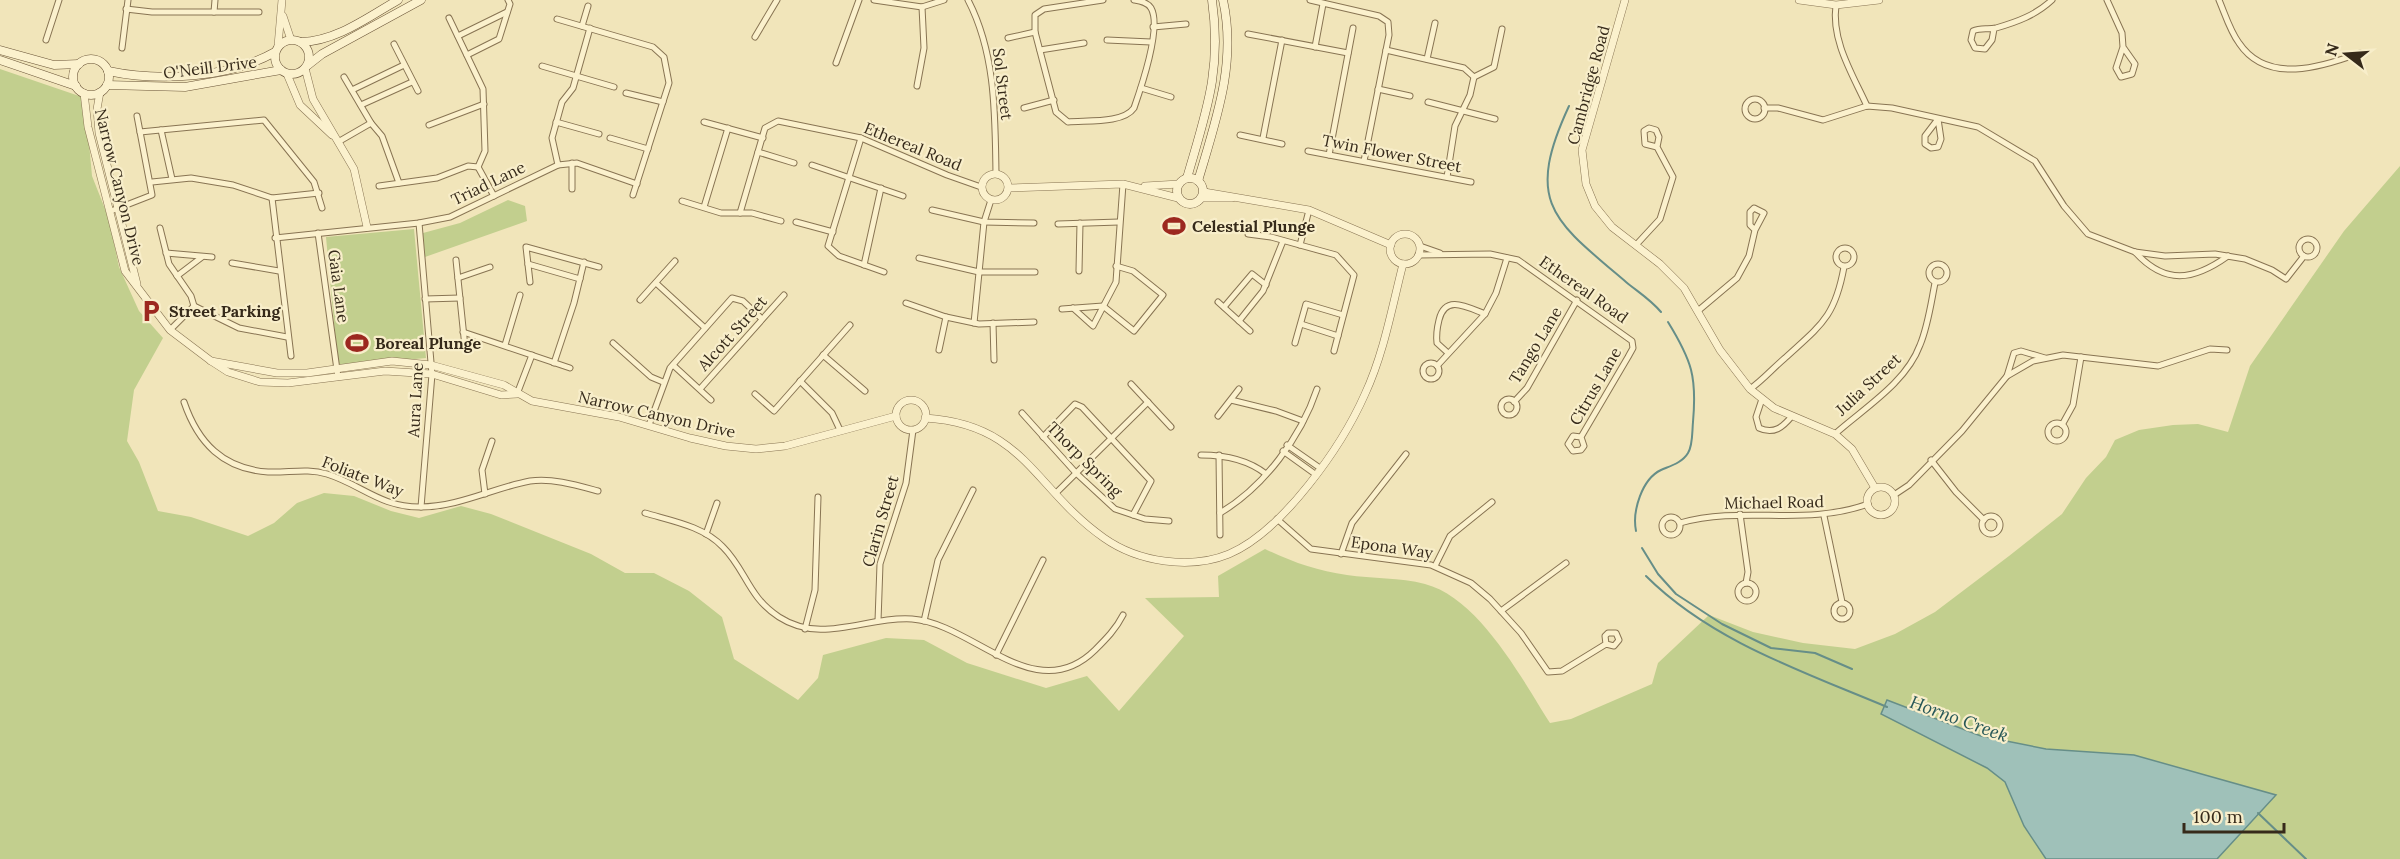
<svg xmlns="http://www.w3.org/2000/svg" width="2400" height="859" viewBox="0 0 2400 859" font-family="Lora,serif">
  <rect width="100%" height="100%" fill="#f1e5ba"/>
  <!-- green -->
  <g fill="#c2cf8e">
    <path d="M0,69L85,98L92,176L109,219L119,267L139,311L163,338L134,390L127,441L139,462L158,511L191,517L248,536L274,523L297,503L324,493L354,496L391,511L419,518L461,506L491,514L591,554L625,573H654L689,591L722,617L734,659L798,700L818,678L823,655L886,638L924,640L967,663L1046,688L1087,676L1119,711L1184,636L1145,598L1219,597L1218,576L1265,549C1292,562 1317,571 1347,575C1372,579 1400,577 1425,584C1479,598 1522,679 1550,723L1571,719L1652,684L1658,663L1709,615L1753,632L1803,643L1855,649L1895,634L1935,612L2009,556L2062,514L2086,478L2106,457L2115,440L2139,430L2173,425L2198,424L2228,432L2250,366L2344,231L2400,166V859H0Z"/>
    <path d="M508,200L525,206L527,221L425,257L423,233L460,223Z"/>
    <path d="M414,229L426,358L338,366L326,237Z"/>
  </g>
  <!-- water -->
  <path fill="#9fc1b9" stroke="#668e88" stroke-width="1.5" d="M1887,700L1981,736L2046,749L2134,755L2276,795L2217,859H2046L2024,826L2005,782L1987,768L1881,714Z"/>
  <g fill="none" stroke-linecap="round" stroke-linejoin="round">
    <!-- stream -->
    <g stroke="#668e88" stroke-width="2">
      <path d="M1569,106C1524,203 1553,220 1626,282C1638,292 1650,299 1661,312"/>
      <path d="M1636,531C1632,511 1642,479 1661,470C1670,466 1682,463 1688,453C1693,445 1692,432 1693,422C1697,377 1692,361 1668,322"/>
      <path d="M1642,548L1658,574L1676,594L1722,624L1771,648L1815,653L1852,669"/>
      <path d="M1646,576C1711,641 1804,672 1887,707"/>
      <path d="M2258,813L2306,859"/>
    </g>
    <!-- minor casing -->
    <g stroke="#887453" stroke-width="7">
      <g id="minor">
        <path d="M874,0L922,7L944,0"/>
        <path d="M968,0C996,54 995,115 996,174"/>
        <path d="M1103,0L1044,9L1035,15V32L1056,112L1068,122C1085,120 1123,124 1134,108C1141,88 1162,27 1151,8C1147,2 1140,1 1134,0"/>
        <path d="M1310,0L1379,16L1388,22L1389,35L1364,161"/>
        <path d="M2107,0L2122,33L2123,47L2116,68L2121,77L2132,74L2135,64L2123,47"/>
        <path d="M2219,0C2225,14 2230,31 2239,43C2267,85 2322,67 2360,53"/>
        <path d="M1836,5C1831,41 1853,75 1867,106"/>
        <path d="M126,9L152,12H259"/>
        <path d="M214,12L215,0"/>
        <path d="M449,18L483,89L485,151L478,167"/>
        <path d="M557,19L653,47L664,57L669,83L633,195"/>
        <path d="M582,26L588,6"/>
        <path d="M1153,27L1186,24"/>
        <path d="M1994,29L1992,40L1985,49L1975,48L1971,40L1973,31C1981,27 1988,30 1996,28C2017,22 2036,15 2052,0"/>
        <path d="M1248,34L1348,53"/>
        <path d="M458,36L507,12"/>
        <path d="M755,37L777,0"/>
        <path d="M1008,38L1035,32"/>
        <path d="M46,40L59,0"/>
        <path d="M1107,40L1151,42"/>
        <path d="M394,44L418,91"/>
        <path d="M1315,47L1323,4"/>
        <path d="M122,48L128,0"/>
        <path d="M1040,50L1084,43"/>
        <path d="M1386,50L1464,68L1474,77L1470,95L1455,126L1447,177"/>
        <path d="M467,55L499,39L510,4L508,0"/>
        <path d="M1427,59L1435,23"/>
        <path d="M836,63L859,0"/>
        <path d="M542,66L614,87"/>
        <path d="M344,77L371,123L382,136L399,183"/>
        <path d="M1474,77L1494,67L1502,29"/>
        <path d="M917,86L924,48L922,7"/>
        <path d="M1141,88L1171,97"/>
        <path d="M1378,89L1410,96"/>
        <path d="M352,90L404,65"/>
        <path d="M626,93L663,102"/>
        <circle cx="1755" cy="109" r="10"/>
        <path d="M1428,102L1495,119"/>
        <path d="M361,105L412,82"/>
        <path d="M1024,108L1054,100"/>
        <path d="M1764,108H1778L1823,120L1867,106L1892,108L1978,127L2035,161L2064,206L2088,234L2135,252L2165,256L2215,254L2245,259L2272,270L2286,279L2304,256"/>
        <path d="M1938,119L1941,139L1938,147L1931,148L1925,144V136Z"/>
        <path d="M556,122L599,134"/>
        <path d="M704,122L763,138"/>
        <path d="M429,125L484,104"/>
        <path d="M161,130L172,179"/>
        <path d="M140,132L264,120L314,182L322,208"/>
        <path d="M1240,135L1282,144"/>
        <path d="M610,138L648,149"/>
        <path d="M861,138L828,246L839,256L884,272"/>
        <path d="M1263,138L1282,40"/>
        <path d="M338,142L371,123"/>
        <path d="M1308,151L1471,182"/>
        <path d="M758,152L794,163"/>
        <path d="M1329,155L1353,28"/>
        <path d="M572,163V189"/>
        <path d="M558,165L552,138L562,102L573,88L590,28"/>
        <path d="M812,165L903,196"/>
        <path d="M478,167L494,196"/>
        <path d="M152,182L191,178L233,185L272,198L319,193"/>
        <path d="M379,186L437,178L468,166L478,167"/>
        <path d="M272,198L291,356"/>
        <path d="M682,201L721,213H752L781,221"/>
        <path d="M704,207L728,128"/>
        <path d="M932,210L984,222L1034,223"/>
        <path d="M111,211L152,195L137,116"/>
        <path d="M740,213L765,128L778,121L861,138L947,175L981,187"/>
        <path d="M796,222L833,232"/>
        <path d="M419,223L432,374L421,507"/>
        <path d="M1058,224L1119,222"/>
        <path d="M160,228L169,264L191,296L194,306L239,328L287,337"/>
        <path d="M318,233L338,377"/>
        <path d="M1248,234L1271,237L1336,255L1354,275L1334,351"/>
        <path d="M275,238L419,223L450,217L558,165L577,163L637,184"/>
        <circle cx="2308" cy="248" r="9"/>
        <path d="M1300,245L1309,210"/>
        <path d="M1636,245L1660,219L1673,177L1657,147L1659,137L1656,130L1649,128L1644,131L1645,144L1657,147"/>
        <path d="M1420,246L1440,253"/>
        <circle cx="1845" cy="257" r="9"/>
        <path d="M2135,252C2165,285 2193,281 2228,256"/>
        <path d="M166,253L212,257"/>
        <path d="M1418,255L1490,254L1518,260L1632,341L1633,348L1628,357L1581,437L1584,446L1581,450L1573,451L1568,444L1573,436L1581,437"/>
        <path d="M919,258L979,272H1035"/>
        <path d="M456,260L465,347"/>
        <path d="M232,263L279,271"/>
        <circle cx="1938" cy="273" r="9"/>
        <path d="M528,264L580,279"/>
        <path d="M864,265L881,188"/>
        <path d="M1079,271L1080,223"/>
        <path d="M177,276L202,257"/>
        <path d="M458,278L490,267"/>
        <path d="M530,282L526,247L599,267"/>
        <path d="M656,283L705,328"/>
        <path d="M425,299L460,298"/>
        <path d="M640,300L675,261"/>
        <path d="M1218,302L1250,331"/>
        <path d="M906,303L946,317L979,324L1034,322"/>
        <path d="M1224,307L1252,274L1266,285"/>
        <path d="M1073,308L1093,326L1116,282L1123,184"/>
        <path d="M1062,309L1103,306L1134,331L1163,295L1133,271L1116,266"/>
        <path d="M1699,310L1737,278L1749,256L1755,230L1764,213L1754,208L1750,212V225L1755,230"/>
        <path d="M1239,321L1263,291L1283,241"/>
        <path d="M974,323L984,222L991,200"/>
        <path d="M993,323L994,360"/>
        <path d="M1301,324L1338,336"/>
        <path d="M170,330L194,306"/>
        <path d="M463,332L570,368"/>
        <path d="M613,343L651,377L663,382"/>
        <path d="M1295,343L1306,304L1343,315"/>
        <path d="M505,345L520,295"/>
        <path d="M939,350L946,317"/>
        <path d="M1448,353L1437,343C1436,335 1437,328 1439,320C1445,294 1467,307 1485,314"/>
        <path d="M823,355L865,391"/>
        <path d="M554,363L574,303L584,262"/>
        <circle cx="1431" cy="371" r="8"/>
        <path d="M673,365L711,400"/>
        <path d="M1437,366L1485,314L1496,293L1507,258"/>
        <path d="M2007,376L2014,353L2021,351L2045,358"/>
        <path d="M800,381L832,413L840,430"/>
        <path d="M1131,384L1171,427"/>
        <path d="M700,389L784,295"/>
        <path d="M1750,389C1763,380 1773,368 1785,358C1821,325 1835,317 1844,267"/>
        <path d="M517,394L532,355"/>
        <path d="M755,394L774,411L850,325"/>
        <path d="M1762,399L1756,417L1759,428C1774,435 1783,427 1792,416"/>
        <circle cx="1509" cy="407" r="8"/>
        <path d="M1231,400L1276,411L1303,421"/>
        <path d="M184,402C198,443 223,469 268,472C288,473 307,468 327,474C362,485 380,507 420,507C459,507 493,488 530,481C553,478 576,485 598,491"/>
        <path d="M1514,402L1527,388L1577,300"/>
        <path d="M1022,413L1076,473L1115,509L1145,519L1169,521"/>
        <path d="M1218,416L1239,389"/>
        <circle cx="2057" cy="432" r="9"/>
        <path d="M649,425L670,368L732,298L743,301L762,319"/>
        <path d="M2062,425L2073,405L2081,357"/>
        <path d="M1835,434C1864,408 1906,383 1920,345C1928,326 1931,303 1935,283"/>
        <path d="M1043,437L1075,404L1082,407L1151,481L1133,515"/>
        <path d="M1287,445L1320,468"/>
        <path d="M1283,451L1315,474"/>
        <path d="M1201,455C1225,455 1247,459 1266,474"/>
        <path d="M1219,455L1220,535"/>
        <path d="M1931,460L1956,492L1984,520"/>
        <path d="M1056,493L1148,402"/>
        <path d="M485,494L482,470L492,441"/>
        <path d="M1894,495L1909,485L1962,431L2007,376L2033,361L2063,355L2158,366L2210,349L2227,350"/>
        <path d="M645,513C672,521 703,526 723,547C746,570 748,597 779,617C822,645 866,616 912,619C973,623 1035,709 1095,650C1106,639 1116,629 1123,615"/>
        <path d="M1220,513C1264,487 1301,437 1317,389"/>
        <path d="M1740,514L1748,572L1746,583"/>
        <path d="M1824,516L1842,602"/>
        <circle cx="1991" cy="525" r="9"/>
        <circle cx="1671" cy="526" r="9"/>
        <path d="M1277,519L1311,549L1431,565L1471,583L1490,599L1521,633L1548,672L1562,671L1606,644L1614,646L1619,640L1616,633H1608L1605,636L1606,644"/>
        <path d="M1680,523C1745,505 1804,527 1868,504"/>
        <path d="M706,534L717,503"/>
        <path d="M1341,554L1352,523L1406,454"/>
        <path d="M1435,566L1450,536L1492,502"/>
        <circle cx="1747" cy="592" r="9"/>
        <circle cx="1842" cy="611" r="8"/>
        <path d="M1501,611L1566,563"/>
        <path d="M878,621L880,564L906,483L913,430"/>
        <path d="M924,621L938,560L973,490"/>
        <path d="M805,629L815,590L818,497"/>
        <path d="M996,655L1043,560"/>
      </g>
    </g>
    <!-- tertiary casing -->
    <g stroke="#887453" stroke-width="8">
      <g id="tertiary">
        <path d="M1625,0L1582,150L1586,184L1595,206L1612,227L1660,264L1684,288L1720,350L1750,389L1774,408L1835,434L1852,449L1875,488"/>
        <path d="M1799,0L1836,5L1879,0"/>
        <path d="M283,16L291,40"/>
        <path d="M278,46L282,0"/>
        <path d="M305,68L313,99L354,169L367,227"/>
        <path d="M287,74L300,105L332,135"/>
        <path d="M100,92L97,109L99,133L137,284"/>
        <path d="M84,93L88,127L125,271L170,330L211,361L228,372L260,382L288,383L385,371L432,374L501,395L517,394"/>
        <circle cx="995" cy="187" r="13"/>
        <path d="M1145,186L1179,184"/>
        <path d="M1009,188L1123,184L1178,198"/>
        <path d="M1204,192L1309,210L1391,245"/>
        <path d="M1201,198H1232"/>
        <circle cx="1405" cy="249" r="15"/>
        <path d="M211,361L277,373H307L392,361L431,365L504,385L532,401L619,417L690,438L726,446L756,449L785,446L896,416"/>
        <circle cx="911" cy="415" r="15"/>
        <path d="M925,418C1025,424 1034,489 1104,538C1138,562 1190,570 1229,554C1283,531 1342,446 1365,394C1384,353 1392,307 1403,264"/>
        <circle cx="1881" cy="501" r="14"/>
      </g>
    </g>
    <!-- secondary casing -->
    <g stroke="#6a5437" stroke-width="9">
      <g id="secondary">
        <circle cx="292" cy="57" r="17"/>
        <path d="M301,42C337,41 368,17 398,0"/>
        <path d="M0,50L54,65L79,64"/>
        <circle cx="91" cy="77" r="18"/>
        <path d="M0,60L76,86"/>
        <path d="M308,65L322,54L421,0"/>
        <path d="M108,71C160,82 229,78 275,52"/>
        <path d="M107,85L185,87L281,70"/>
        <circle cx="1190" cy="191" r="13"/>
        <path d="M1187,178C1206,112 1222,71 1212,0"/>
        <path d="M1198,181C1216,120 1237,63 1223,0"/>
      </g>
    </g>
    <!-- minor -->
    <use href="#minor" stroke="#fbf1cd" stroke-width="5"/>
    <!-- tertiary -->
    <use href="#tertiary" stroke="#fbf1cd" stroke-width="7"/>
    <!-- secondary -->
    <use href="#secondary" stroke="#fbf1cd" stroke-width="8"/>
  </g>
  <!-- icons -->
  <defs>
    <g id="stadium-bare" transform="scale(1.8)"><path d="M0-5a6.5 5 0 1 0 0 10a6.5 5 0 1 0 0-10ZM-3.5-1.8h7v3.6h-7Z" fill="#9c281f" stroke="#f8eeca" stroke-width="2.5" paint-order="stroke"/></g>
    <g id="parking-bare" transform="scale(1.8)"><path d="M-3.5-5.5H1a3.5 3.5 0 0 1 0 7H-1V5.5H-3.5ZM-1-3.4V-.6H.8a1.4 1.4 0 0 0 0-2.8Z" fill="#9c281f" stroke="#f8eeca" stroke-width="2.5" paint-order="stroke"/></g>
  </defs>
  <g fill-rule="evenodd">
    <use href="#stadium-bare" x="1174" y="226"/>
    <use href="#parking-bare" x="151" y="311"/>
    <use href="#stadium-bare" x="357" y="343"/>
  </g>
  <g text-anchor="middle" stroke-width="4.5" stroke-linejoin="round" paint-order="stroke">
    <!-- street labels -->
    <g font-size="16" fill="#362a1a" stroke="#f8eeca">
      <text transform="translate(210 67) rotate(-7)" y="6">O'Neill Drive</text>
      <text transform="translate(1003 84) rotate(83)" y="6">Sol Street</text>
      <text transform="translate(1588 85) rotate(-75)" y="6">Cambridge Road</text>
      <text transform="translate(913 146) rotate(22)" y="6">Ethereal Road</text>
      <text transform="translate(1392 153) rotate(11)" y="6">Twin Flower Street</text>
      <text transform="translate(488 183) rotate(-26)" y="6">Triad Lane</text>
      <text transform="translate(120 187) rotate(76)" y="6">Narrow Canyon Drive</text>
      <text transform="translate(339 286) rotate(82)" y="6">Gaia Lane</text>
      <text transform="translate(1584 289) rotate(35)" y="6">Ethereal Road</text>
      <text transform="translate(732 333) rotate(-48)" y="6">Alcott Street</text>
      <text transform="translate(1535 345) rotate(-59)" y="6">Tango Lane</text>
      <text transform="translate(1868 384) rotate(-43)" y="6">Julia Street</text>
      <text transform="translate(1595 386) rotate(-60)" y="6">Citrus Lane</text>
      <text transform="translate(415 400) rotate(-87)" y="6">Aura Lane</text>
      <text transform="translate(657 414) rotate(13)" y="6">Narrow Canyon Drive</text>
      <text transform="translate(1085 459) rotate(45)" y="6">Thorp Spring</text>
      <text transform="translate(363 476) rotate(21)" y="6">Foliate Way</text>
      <text transform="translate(1774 502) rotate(-1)" y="6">Michael Road</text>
      <text transform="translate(880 521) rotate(-74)" y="6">Clarin Street</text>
      <text transform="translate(1392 547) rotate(8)" y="6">Epona Way</text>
    </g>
    <!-- poi labels -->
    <g font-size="16" font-weight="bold" fill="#362a1a" stroke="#f8eeca" text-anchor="start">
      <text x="1192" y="232">Celestial Plunge</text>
      <text x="169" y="317">Street Parking</text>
      <text x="375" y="349">Boreal Plunge</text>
    </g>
    <!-- water labels -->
    <g font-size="18" font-style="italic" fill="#275757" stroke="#f8eeca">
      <text transform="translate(1959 719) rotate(20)" y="6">Horno Creek</text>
    </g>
  </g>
  <!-- north arrow -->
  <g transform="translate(2346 54) rotate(287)" stroke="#f8eeca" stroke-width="4.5" paint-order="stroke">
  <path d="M0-4.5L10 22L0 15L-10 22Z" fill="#362a1a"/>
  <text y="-9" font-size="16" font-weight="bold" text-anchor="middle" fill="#362a1a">N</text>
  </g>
  <!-- scale -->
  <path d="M2184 823v9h100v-9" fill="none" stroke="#362a1a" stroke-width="3"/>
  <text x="2193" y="823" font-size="18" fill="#362a1a" stroke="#f8eeca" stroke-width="4.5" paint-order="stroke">100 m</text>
</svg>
